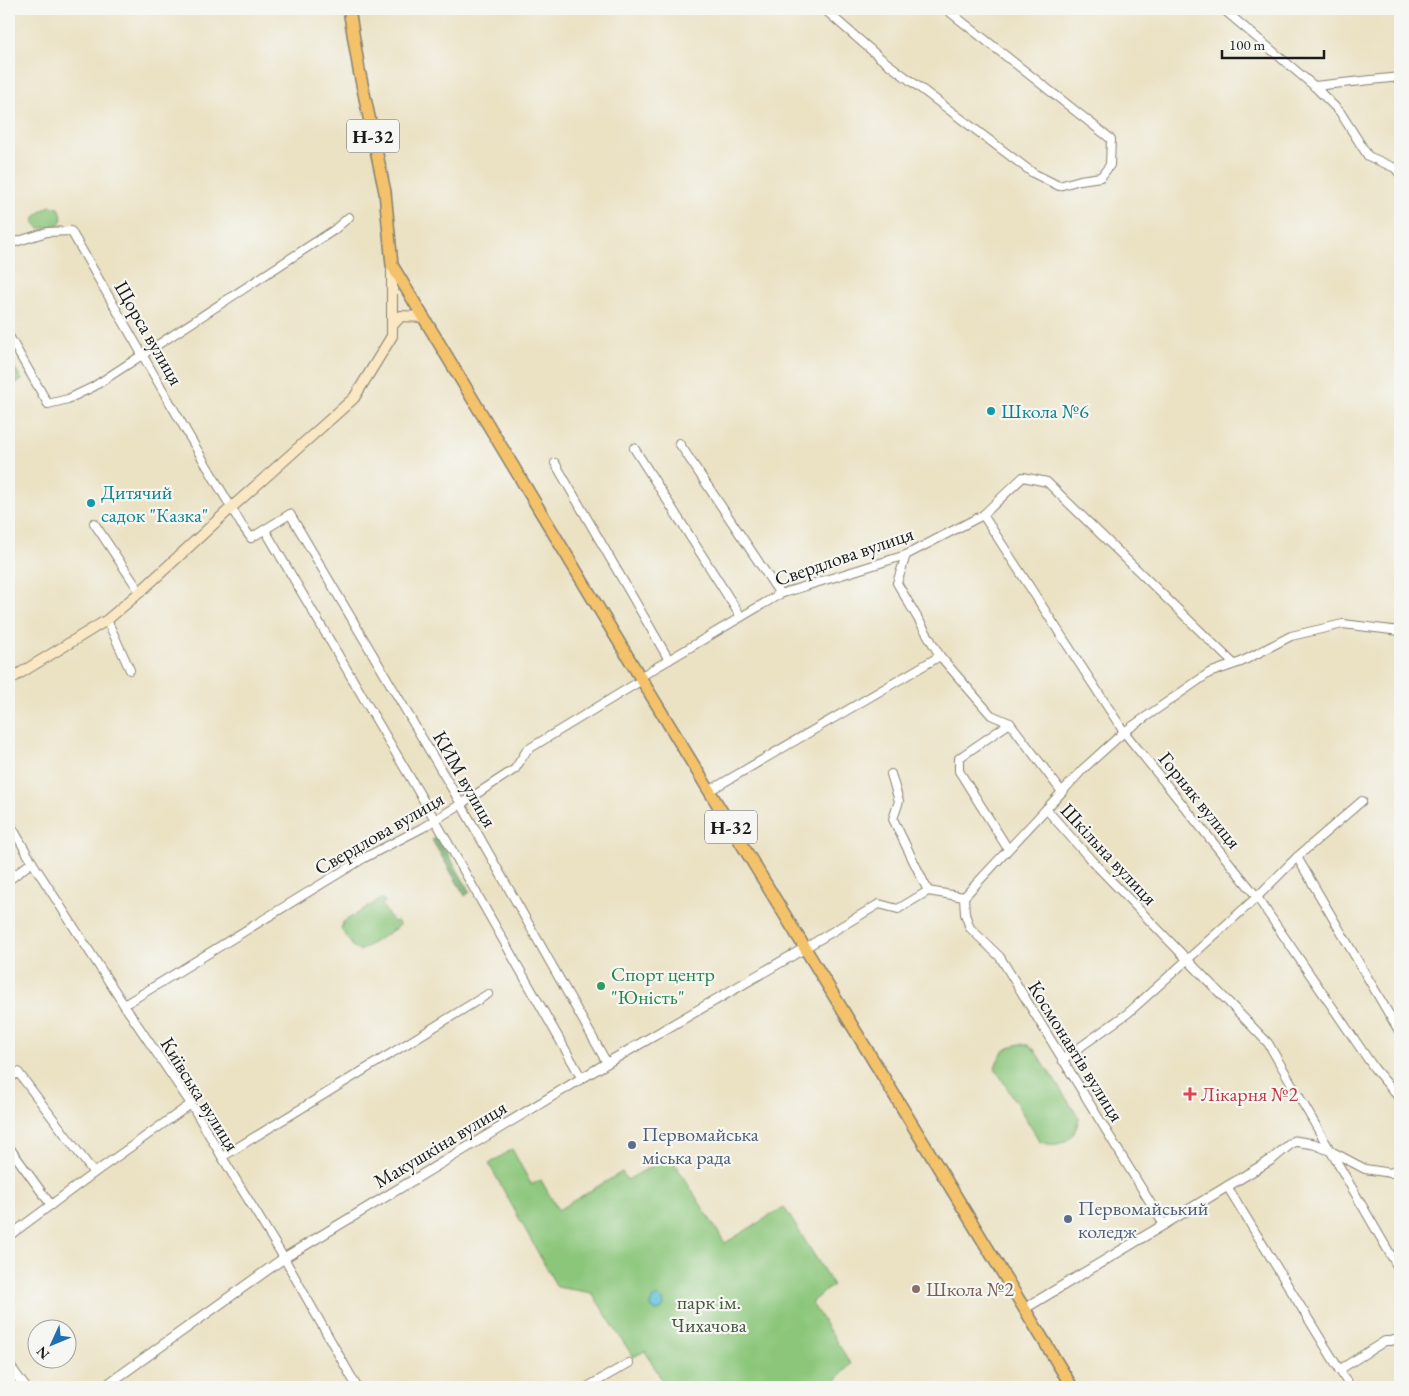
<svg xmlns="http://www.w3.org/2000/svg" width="1409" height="1396" viewBox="0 0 1409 1396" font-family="'EB Garamond',serif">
  <rect width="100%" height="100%" fill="#f6f6f2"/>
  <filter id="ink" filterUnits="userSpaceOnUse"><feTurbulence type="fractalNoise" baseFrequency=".02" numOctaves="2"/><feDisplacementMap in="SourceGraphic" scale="10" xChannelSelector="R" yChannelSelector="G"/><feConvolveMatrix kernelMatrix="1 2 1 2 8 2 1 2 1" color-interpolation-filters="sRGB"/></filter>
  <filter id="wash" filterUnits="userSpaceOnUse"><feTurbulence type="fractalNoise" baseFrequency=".0096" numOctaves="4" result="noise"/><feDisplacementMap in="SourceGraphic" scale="20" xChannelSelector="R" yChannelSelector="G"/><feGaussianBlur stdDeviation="1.12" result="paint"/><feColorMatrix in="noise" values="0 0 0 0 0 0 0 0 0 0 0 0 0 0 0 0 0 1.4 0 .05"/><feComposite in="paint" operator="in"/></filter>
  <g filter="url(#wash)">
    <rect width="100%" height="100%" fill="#ebe2c4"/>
    <!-- green -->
    <g fill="#8bc67a" stroke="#54714b">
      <path d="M50,206L59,208C68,226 53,228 38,228L34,221C36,213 43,210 50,206Z"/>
      <path d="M9,358L22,380L9,387Z"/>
      <path d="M381,899L384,900L385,902L382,905L393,922L397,921L399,924L398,927L360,951L354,948L341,929L343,922Z"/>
      <path d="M1020,1044L1028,1045L1033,1048L1053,1078L1079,1118C1075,1140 1061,1149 1040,1142L995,1068C999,1054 1005,1047 1020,1044Z"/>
      <path d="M512,1149L531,1184L541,1180L558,1210L622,1172L627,1180L670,1156L725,1243L784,1207L833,1285L811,1302L851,1364L830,1387H666L645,1351L633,1357L592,1293L557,1287L489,1164Z"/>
    </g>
    <!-- forest -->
    <path fill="#70ab6a" stroke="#466443" d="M438,836L470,892L465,896L432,840Z"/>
    <!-- water -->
    <path fill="#5ec3dc" stroke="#3d707c" d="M656,1296L663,1301L664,1305L661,1310L656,1311L651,1307C651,1302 652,1300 656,1296Z"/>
  </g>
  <g filter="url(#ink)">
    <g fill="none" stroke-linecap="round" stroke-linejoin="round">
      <!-- minor casing -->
      <g stroke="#847f70" stroke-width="10">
        <g id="minor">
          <path d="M824,9L879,57L1033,173L1059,186L1080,180L1101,177L1110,165L1111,139L946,9"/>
          <path d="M1223,9L1314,86L1340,112L1368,156L1395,168L1400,174"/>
          <path d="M1314,86L1400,77"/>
          <path d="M9,244L47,232L71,231L192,441L241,524L251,538L290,514L461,804L607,1063"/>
          <path d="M9,336L48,404L68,399L93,387L334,230L349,217"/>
          <path d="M679,443L780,594"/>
          <path d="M634,448L741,617"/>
          <path d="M555,463L669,660"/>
          <path d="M983,515L1124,732L1257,897L1374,1068L1400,1099"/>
          <path d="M94,523L140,592"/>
          <path d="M265,530L435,820L582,1079"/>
          <path d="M107,620L130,670"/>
          <path d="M9,668L13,677"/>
          <path d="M640,677L780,594L906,555L983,515L1023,477L1047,482L1234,664"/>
          <path d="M891,774L899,801L893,819L928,891"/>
          <path d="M709,791L940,656"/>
          <path d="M1062,792L1083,769L1124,732L1209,673L1241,662L1291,636L1343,624L1400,631"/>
          <path d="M1046,809L1092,861L1268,1043L1400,1271"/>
          <path d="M9,822L32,862L124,1005L191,1104L222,1157L284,1258L357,1387"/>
          <path d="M1008,849L959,771V758L1010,723"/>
          <path d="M1297,857L1400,1033"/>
          <path d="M9,880L32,862"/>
          <path d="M964,897L965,914L970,928L1000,957L1164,1225"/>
          <path d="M805,948L879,904L898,909L928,891L964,897L1062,792L1010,723L991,715L940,656L897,583L906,555"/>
          <path d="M124,1005L364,858L422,828L461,804L515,769L527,750L642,680"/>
          <path d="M1062,1060L1128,1013L1257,897L1297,857L1362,801"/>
          <path d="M9,1079L18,1072L94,1173"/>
          <path d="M9,1147L51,1205"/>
          <path d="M1329,1150L1365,1169L1391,1173L1400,1168"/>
          <path d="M222,1157L488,994"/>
          <path d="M1227,1186L1350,1387"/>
          <path d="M9,1236L94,1173L191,1104"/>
          <path d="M1339,1370L1385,1341H1391L1400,1338"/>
          <path d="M587,1387L629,1363"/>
        </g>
      </g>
      <!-- tertiary casing -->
      <g stroke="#847f70" stroke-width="11">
        <g id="tertiary">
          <path d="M1024,1309L1271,1160L1294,1141L1314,1144L1329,1150"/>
          <path d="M9,1365L25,1387"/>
          <path d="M104,1387L284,1258L607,1063L805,948"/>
        </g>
      </g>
      <!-- secondary casing -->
      <g stroke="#847f70" stroke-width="12">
        <g id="secondary">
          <path d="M392,326L401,316L423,317"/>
          <path d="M9,680L107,620L140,592L232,507L354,398L392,336V265"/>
        </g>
      </g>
      <!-- primary casing -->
      <g stroke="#847f70" stroke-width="14">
        <path id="primary" d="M349,9L359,70L385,192L392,265L640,677L1072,1387"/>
      </g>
      <!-- minor -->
      <use href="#minor" stroke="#fff" stroke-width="8"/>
      <!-- tertiary -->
      <use href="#tertiary" stroke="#fff" stroke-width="9"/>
      <!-- secondary -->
      <use href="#secondary" stroke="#fae7c3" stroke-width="10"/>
      <!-- primary -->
      <use href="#primary" stroke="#f3c26a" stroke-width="11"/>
    </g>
  </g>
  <!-- markers -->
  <g fill="#0f9aa8" stroke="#f6f6f2" stroke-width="2">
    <circle cx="991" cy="411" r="5"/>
    <circle cx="91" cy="503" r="5"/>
  </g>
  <circle fill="#2e9e5b" stroke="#f6f6f2" stroke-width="2" cx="601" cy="986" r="5"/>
  <path fill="#e0444e" stroke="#f6f6f2" stroke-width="2" d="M1187.5 1086.5h5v5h5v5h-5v5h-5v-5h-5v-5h5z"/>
  <g fill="#5c6f8a" stroke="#f6f6f2" stroke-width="2">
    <circle cx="632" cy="1145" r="5"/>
    <circle cx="1068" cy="1219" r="5"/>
  </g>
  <circle fill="#8d6e63" stroke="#f6f6f2" stroke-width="2" cx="916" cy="1289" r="5"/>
  <g text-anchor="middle" stroke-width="4.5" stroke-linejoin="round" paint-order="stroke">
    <!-- shield labels -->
    <g fill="#f6f6f2" stroke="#5d5d5c" stroke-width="1">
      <rect x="347" y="119.5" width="52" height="33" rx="4"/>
      <rect x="705" y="810.5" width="52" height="33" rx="4"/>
    </g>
    <g font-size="19" font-weight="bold" fill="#1c1c1c">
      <text x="373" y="143">Н-32</text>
      <text x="731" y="834">Н-32</text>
    </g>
    <!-- street labels -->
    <g font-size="20" fill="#1c1c1c" stroke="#f6f6f2">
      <text transform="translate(149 333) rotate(60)" y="7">Щорса вулиця</text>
      <text transform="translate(844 556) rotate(-19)" y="7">Свердлова вулиця</text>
      <text transform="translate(465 779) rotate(60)" y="7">КИМ вулиця</text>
      <text transform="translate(1200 800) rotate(51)" y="7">Горняк вулиця</text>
      <text transform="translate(379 833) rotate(-30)" y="7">Свердлова вулиця</text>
      <text transform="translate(1109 854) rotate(47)" y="7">Шкільна вулиця</text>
      <text transform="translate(1076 1051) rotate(58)" y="7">Космонавтів вулиця</text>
      <text transform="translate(200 1094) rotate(58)" y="7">Київська вулиця</text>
      <text transform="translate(440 1144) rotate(-31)" y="7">Макушкіна вулиця</text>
    </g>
    <!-- culture labels -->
    <g font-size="20" fill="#0d838f" stroke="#f6f6f2" text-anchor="start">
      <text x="1001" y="418">Школа №6</text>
      <text x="101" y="499">Дитячий<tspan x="101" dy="23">садок "Казка"</tspan></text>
    </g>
    <!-- leisure labels -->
    <g font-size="20" fill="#27864d" stroke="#f6f6f2" text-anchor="start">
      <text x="611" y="981">Спорт центр<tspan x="611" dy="23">"Юність"</tspan></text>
    </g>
    <!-- health labels -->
    <g font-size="20" fill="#be3a42" stroke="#f6f6f2" text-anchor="start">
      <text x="1201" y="1101">Лікарня №2</text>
    </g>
    <!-- service labels -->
    <g font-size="20" fill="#4e5e75" stroke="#f6f6f2" text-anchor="start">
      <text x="642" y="1141">Первомайська<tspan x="642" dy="23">міська рада</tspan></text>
      <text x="1078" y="1215">Первомайський<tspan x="1078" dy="23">коледж</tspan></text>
    </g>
    <!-- education labels -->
    <g font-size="20" fill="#785e54" stroke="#f6f6f2" text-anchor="start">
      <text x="926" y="1296">Школа №2</text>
    </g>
    <!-- park labels -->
    <g font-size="20" fill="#43583d" stroke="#f6f6f2">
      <text x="709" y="1309">парк ім.<tspan x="709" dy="23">Чихачова</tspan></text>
    </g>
  </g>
  <!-- margin -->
  <rect width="1409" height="1396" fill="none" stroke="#f6f6f2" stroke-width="30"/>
  <!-- north arrow -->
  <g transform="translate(52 1344) rotate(226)"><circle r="24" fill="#f6f6f2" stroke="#9f9f9c"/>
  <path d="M0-4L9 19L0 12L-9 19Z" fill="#1f6fb2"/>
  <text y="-8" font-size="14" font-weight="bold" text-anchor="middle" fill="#1c1c1c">N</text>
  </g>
  <!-- scale -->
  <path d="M1222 50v8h102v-8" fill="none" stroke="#1c1c1c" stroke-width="2.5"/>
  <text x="1229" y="50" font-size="15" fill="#1c1c1c" stroke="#f6f6f2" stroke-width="4" paint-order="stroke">100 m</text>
</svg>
